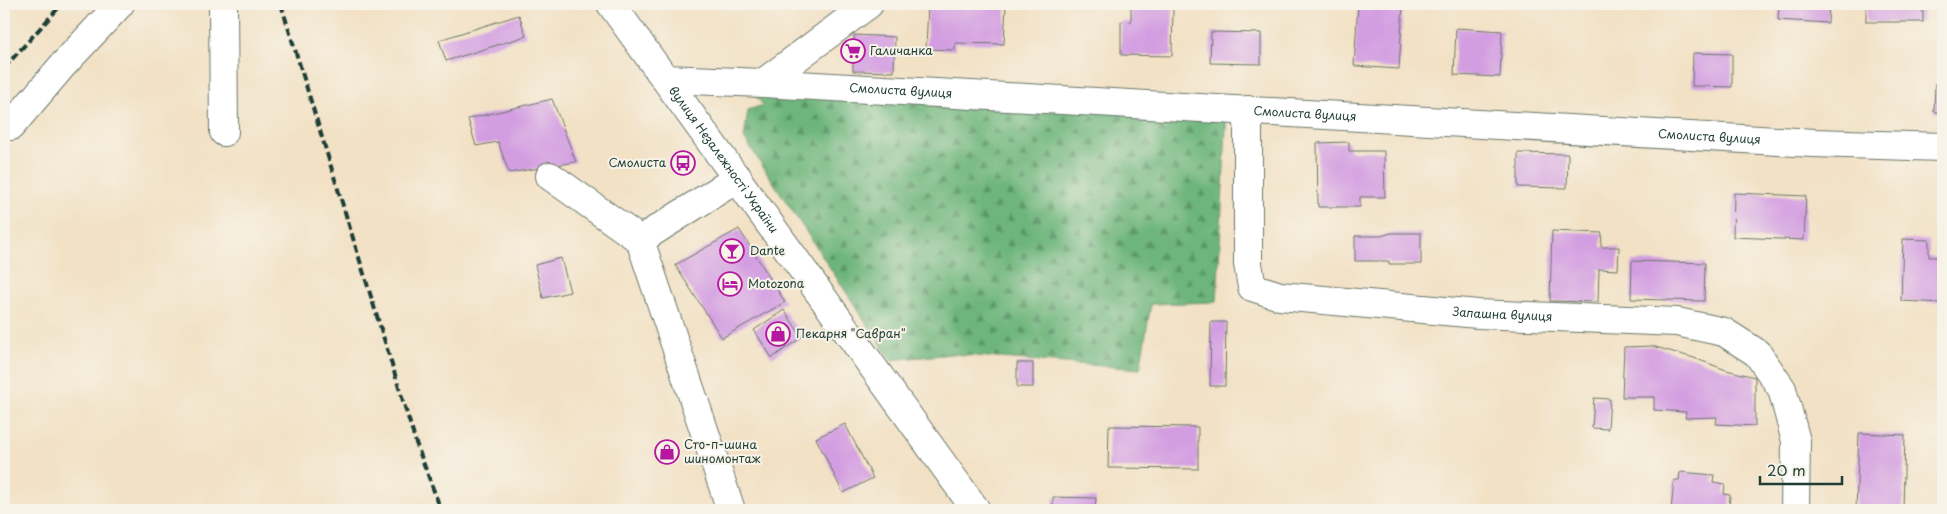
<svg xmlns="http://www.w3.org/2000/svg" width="1947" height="514" viewBox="0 0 1947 514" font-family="'Playpen Sans',sans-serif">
  <defs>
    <pattern id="forest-firs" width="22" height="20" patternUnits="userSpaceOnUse" patternTransform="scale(1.25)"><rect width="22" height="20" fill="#6db57b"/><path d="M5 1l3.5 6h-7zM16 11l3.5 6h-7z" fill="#599466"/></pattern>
  </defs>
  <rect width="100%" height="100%" fill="#f7f3e8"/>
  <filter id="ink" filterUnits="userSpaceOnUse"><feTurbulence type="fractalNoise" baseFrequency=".02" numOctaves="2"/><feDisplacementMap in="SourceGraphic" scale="10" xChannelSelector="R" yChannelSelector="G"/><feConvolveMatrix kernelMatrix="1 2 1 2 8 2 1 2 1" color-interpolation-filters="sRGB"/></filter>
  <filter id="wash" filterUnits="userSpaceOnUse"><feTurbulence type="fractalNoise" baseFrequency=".0096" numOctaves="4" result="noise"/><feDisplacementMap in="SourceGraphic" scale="20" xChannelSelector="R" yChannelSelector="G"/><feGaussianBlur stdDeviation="1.12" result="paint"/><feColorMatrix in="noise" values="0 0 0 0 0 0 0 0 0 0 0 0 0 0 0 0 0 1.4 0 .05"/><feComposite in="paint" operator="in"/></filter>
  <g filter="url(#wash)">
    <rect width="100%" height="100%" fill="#f2e1c5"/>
    <!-- forest -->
    <path fill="url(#forest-firs)" stroke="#467958" d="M744,82L1227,109L1217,302L1151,304L1140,369L952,354L891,360L744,138L748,110L763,105Z"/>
    <g id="blocks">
      <!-- building -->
      <g fill="#d39ee1">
        <path d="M928,4H1006L1004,44L955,43V50L926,49Z"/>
        <path d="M1358,4H1403L1399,69L1354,66Z"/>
        <path d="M1779,4H1829L1828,23L1778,20Z"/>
        <rect x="1866" y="4" width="57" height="18"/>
        <path d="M1131,6H1173L1172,56L1121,55V21L1131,22Z"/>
        <path d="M519,15L526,36L446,61L439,40Z"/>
        <path d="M1456,28L1502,31L1500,77L1454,75Z"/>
        <path d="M1211,32L1261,33V64L1210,63Z"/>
        <path d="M854,35L895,37L894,72L853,71V60L847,59L848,44H854Z"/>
        <path d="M1693,53L1732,54V87L1692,86Z"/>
        <path d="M1935,84H1943V112H1934Z"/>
        <path d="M552,99L576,162L509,173L498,142L476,146L468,119Z"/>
        <path d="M1349,142V151H1384L1385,197H1360V207H1318L1317,143Z"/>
        <path d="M1518,153L1568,154L1567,188L1518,187Z"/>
        <path d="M1734,193L1806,196L1804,240L1733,237Z"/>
        <path d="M739,229L785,302L722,338L675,265Z"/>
        <path d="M1552,231L1602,233L1601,247H1619L1618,270L1599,269L1598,302L1550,301Z"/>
        <path d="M1391,233H1421V264H1389V261H1355V236H1381Z"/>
        <path d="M1903,239L1929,240V257H1943V303L1901,301Z"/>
        <path d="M561,258L570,292L543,298L535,265Z"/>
        <path d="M1632,261L1705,263L1704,301L1631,299Z"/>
        <path d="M784,310L802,337L772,358L754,330Z"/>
        <path d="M1211,322H1226L1225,386H1210Z"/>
        <path d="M1652,346L1694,358L1726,370L1755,377V426L1716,424L1717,417L1685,418L1686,412L1654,410V397H1622L1624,347Z"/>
        <rect x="1017" y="363" width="16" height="24"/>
        <path d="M1594,398L1610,399L1608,429L1592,428Z"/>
        <path d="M845,424L873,478L843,493L816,438Z"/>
        <path d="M1109,426L1198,427V469L1108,468Z"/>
        <path d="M1859,433L1905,435L1903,510H1856Z"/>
        <path d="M1680,472L1714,475L1713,482L1725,484L1724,494L1730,495L1729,510H1671L1674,480H1679Z"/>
        <path d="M1053,497L1096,498L1095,510H1053Z"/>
      </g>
    </g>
  </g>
  <g filter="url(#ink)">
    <use href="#blocks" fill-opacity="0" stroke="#697667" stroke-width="1"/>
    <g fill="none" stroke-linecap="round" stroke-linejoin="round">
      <!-- minor casing -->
      <g stroke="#697667" stroke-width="30">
        <g id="minor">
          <path d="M223,4L224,132"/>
          <path id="s1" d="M666,79L763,83L1814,143L1943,147"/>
          <path d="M763,83L869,4"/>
          <path id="s2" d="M1248,110V264L1252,287L1280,296L1478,314L1677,322L1724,332L1757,353L1782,389L1796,441L1795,510"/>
          <path d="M11,126L63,65L120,4"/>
          <path d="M550,176L640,240"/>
          <path d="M731,510L640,240L738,178"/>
        </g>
      </g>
      <!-- major casing -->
      <g stroke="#697667" stroke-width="30">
        <g id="major">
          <path id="s3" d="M611,4L976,510"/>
        </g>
      </g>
      <!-- minor -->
      <use href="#minor" stroke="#fff" stroke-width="28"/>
      <!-- major -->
      <use href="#major" stroke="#fff" stroke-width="28"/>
      <!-- rail -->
      <g stroke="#1f3d34" stroke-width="4" stroke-dasharray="8 4" stroke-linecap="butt">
        <path d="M281,4L416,443L441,510"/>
        <path d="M4,68L62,4"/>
      </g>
    </g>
  </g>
  <!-- icons -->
  <defs>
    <g id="supermarket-ring" transform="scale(1.25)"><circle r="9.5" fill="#f7f3e8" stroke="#b5179e" stroke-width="1.5"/><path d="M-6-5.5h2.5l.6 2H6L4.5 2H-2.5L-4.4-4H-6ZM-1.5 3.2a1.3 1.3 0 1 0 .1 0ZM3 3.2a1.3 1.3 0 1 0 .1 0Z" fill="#b5179e"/></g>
    <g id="bus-ring" transform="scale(1.25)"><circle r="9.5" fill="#f7f3e8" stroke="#b5179e" stroke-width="1.5"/><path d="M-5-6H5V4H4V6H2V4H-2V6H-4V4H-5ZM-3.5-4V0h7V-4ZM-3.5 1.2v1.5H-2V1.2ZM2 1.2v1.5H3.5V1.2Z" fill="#b5179e"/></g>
    <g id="bar-ring" transform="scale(1.25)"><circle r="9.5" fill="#f7f3e8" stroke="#b5179e" stroke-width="1.5"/><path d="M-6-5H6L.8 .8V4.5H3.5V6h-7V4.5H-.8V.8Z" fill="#b5179e"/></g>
    <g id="hotel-ring" transform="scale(1.25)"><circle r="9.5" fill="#f7f3e8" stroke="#b5179e" stroke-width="1.5"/><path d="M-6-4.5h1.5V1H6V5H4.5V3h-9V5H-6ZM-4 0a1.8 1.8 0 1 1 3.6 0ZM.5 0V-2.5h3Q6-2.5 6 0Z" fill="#b5179e"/></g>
    <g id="shop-ring" transform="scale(1.25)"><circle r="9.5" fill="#f7f3e8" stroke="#b5179e" stroke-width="1.5"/><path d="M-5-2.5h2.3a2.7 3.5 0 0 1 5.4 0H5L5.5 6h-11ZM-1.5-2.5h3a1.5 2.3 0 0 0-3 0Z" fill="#b5179e"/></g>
  </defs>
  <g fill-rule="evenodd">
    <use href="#supermarket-ring" x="853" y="51"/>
    <use href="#bus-ring" x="683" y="163"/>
    <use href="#bar-ring" x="732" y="251"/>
    <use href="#hotel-ring" x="730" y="284"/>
    <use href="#shop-ring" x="778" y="334"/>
    <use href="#shop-ring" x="667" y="452"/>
  </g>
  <g text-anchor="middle" stroke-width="4" stroke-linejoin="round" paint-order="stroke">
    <!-- poi labels -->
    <g font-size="12" fill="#1f3d34" stroke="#f7f3e8" text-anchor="start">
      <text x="870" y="55">Галичанка</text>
      <text x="666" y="167" text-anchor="end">Смолиста</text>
      <text x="750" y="255">Dante</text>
      <text x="748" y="288">Motozona</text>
      <text x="796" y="338">Пекарня "Савран"</text>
      <text x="684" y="449">Сто-п-шина<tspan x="684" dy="14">шиномонтаж</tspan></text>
    </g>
    <!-- street labels -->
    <g font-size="12" fill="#1f3d34" stroke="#f7f3e8">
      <text dy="4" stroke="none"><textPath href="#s1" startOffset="235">Смолиста вулиця</textPath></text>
      <text dy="4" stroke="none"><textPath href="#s1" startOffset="640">Смолиста вулиця</textPath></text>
      <text dy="4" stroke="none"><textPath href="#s1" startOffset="1045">Смолиста вулиця</textPath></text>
      <text dy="4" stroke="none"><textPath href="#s3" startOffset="192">вулиця Незалежності України</textPath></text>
      <text dy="4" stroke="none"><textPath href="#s2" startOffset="430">Запашна вулиця</textPath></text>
    </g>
  </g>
  <!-- margin -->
  <rect width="1947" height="514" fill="none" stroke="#f7f3e8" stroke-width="20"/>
  <!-- scale -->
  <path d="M1760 476v8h82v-8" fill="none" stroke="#1f3d34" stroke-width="2.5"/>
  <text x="1767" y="476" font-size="15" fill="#1f3d34" stroke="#f7f3e8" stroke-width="4" paint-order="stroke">20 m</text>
</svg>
